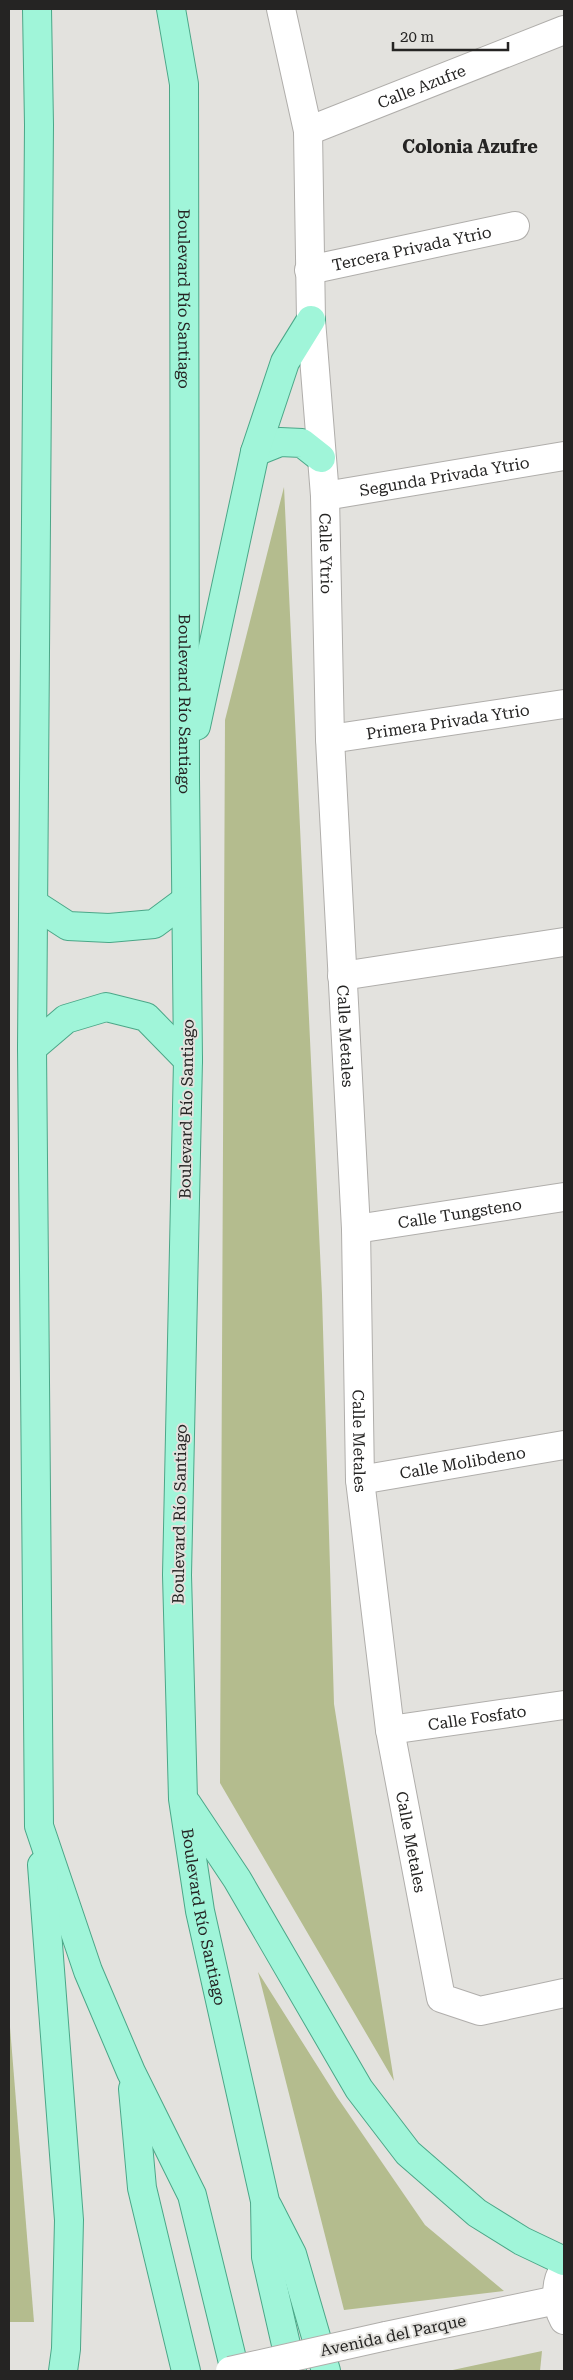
<svg xmlns="http://www.w3.org/2000/svg" width="573" height="2380" viewBox="0 0 573 2380" font-family="'Roboto Serif',serif">
  <rect width="100%" height="100%" fill="#e3e2de"/>
  <!-- green -->
  <g fill="#b4bc8e">
    <path d="M284,487L322,1295L334,1704L394,2081L220,1783L225,720Z"/>
    <path d="M258,1972L337,2097L425,2225L504,2291L344,2310Z"/>
    <path d="M9,2015L34,2322H9Z"/>
    <path d="M542,2351L540,2371H448Z"/>
  </g>
  <g fill="none" stroke-linecap="round" stroke-linejoin="round">
    <!-- street casing -->
    <g stroke="#b0aeab" stroke-width="30">
      <g id="street">
        <path id="s1" d="M281,9L308,131L311,320L325,496L330,739L356,1229L360,1480L390,1730L441,1998L480,2011L564,1993"/>
        <path id="s2" d="M308,131L564,30"/>
        <path id="s3" d="M309,270L515,226"/>
        <path id="s4" d="M325,496L564,456"/>
        <path id="s5" d="M330,739L564,704"/>
        <path d="M342,976L564,942"/>
        <path id="s6" d="M356,1229L564,1197"/>
        <path id="s7" d="M360,1480L564,1445"/>
        <path id="s8" d="M390,1730L564,1705"/>
        <path d="M564,2269C554,2284 556,2305 564,2320"/>
        <path d="M386,2336L557,2300"/>
      </g>
    </g>
    <!-- primary casing -->
    <g stroke="#4ba788" stroke-width="30">
      <g id="primary">
        <path d="M37,9L39,125L32,1048L39,1826L88,1971L131,2072L192,2195L235,2371"/>
        <path id="s9" d="M171,9L184,84L185,779L188,1060L177,1575L183,1799L200,1911L265,2201L266,2257L292,2371"/>
        <path d="M255,452L280,442L302,443L321,458"/>
        <path d="M196,726L255,452L285,362L311,320"/>
        <path d="M34,904L68,926L109,928L154,924L185,901"/>
        <path d="M32,1048L66,1019L106,1007L146,1017L188,1060"/>
        <path d="M187,1804L237,1879L359,2089L408,2153L477,2213L522,2241L564,2261"/>
        <path d="M42,1865L69,2220L66,2349L63,2371"/>
        <path d="M133,2089L142,2188L186,2371"/>
        <path d="M268,2207L292,2254L326,2371"/>
      </g>
    </g>
    <!-- street -->
    <use href="#street" stroke="#fff" stroke-width="28"/>
    <!-- primary -->
    <use href="#primary" stroke="#a0f5d9" stroke-width="28"/>
    <!-- street-bridge casing -->
    <g stroke="#b0aeab" stroke-width="30" stroke-linecap="butt">
      <path id="street-bridge" d="M230,2371L386,2336"/>
    </g>
    <!-- street-bridge -->
    <use href="#street-bridge" stroke="#fff" stroke-width="28"/>
  </g>
  <g text-anchor="middle" stroke-width="4" stroke-linejoin="round" paint-order="stroke">
    <!-- street labels -->
    <g font-size="16" fill="#252423" stroke="#e3e2de">
      <text dy="6" stroke="none"><textPath href="#s2" startOffset="122">Calle Azufre</textPath></text>
      <text dy="6" stroke="none"><textPath href="#s3" startOffset="105">Tercera Privada Ytrio</textPath></text>
      <text dy="6" stroke="none"><textPath href="#s9" startOffset="291">Boulevard Río Santiago</textPath></text>
      <text dy="6" stroke="none"><textPath href="#s4" startOffset="121">Segunda Privada Ytrio</textPath></text>
      <text dy="6" stroke="none"><textPath href="#s1" startOffset="548">Calle Ytrio</textPath></text>
      <text dy="6" stroke="none"><textPath href="#s9" startOffset="696">Boulevard Río Santiago</textPath></text>
      <text dy="6" stroke="none"><textPath href="#s5" startOffset="119">Primera Privada Ytrio</textPath></text>
      <text dy="6" stroke="none"><textPath href="#s1" startOffset="1031">Calle Metales</textPath></text>
      <text transform="translate(186 1109) rotate(-89)" y="6">Boulevard Río Santiago</text>
      <text dy="6" stroke="none"><textPath href="#s6" startOffset="105">Calle Tungsteno</textPath></text>
      <text dy="6" stroke="none"><textPath href="#s1" startOffset="1436">Calle Metales</textPath></text>
      <text dy="6" stroke="none"><textPath href="#s7" startOffset="104">Calle Molibdeno</textPath></text>
      <text transform="translate(179 1514) rotate(-89)" y="6">Boulevard Río Santiago</text>
      <text dy="6" stroke="none"><textPath href="#s8" startOffset="88">Calle Fosfato</textPath></text>
      <text dy="6" stroke="none"><textPath href="#s1" startOffset="1841">Calle Metales</textPath></text>
      <text dy="6" stroke="none"><textPath href="#s9" startOffset="1911">Boulevard Río Santiago</textPath></text>
      <text transform="translate(393 2335) rotate(-12)" y="6">Avenida del Parque</text>
    </g>
    <!-- neighbourhood labels -->
    <g font-size="18" font-weight="bold" fill="#252423" stroke="#e3e2de">
      <text x="470" y="153">Colonia Azufre</text>
    </g>
  </g>
  <!-- border -->
  <rect width="573" height="2380" fill="none" stroke="#252423" stroke-width="20"/>
  <!-- scale -->
  <path d="M393 42v8h115v-8" fill="none" stroke="#252423" stroke-width="2.5"/>
  <text x="400" y="42" font-size="15" fill="#252423" stroke="#e3e2de" stroke-width="4" paint-order="stroke">20 m</text>
</svg>
